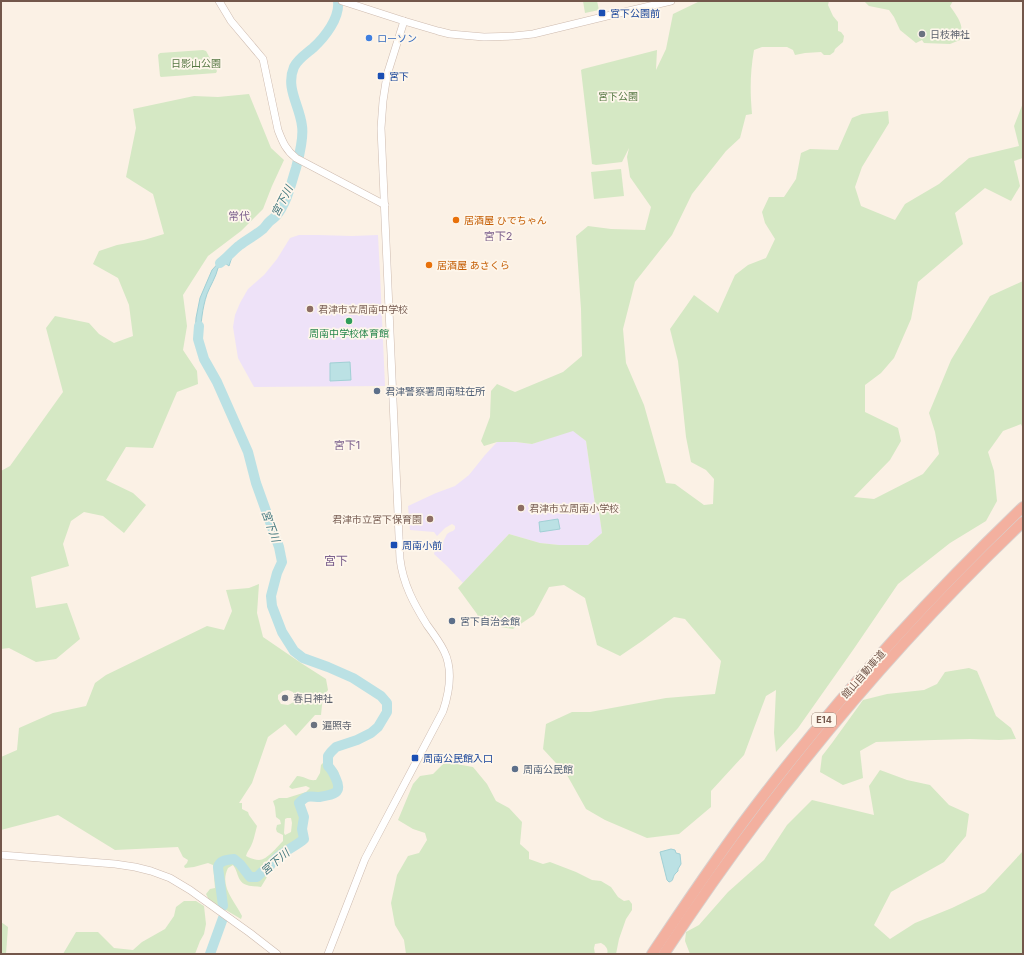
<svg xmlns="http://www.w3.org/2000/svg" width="1024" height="955" viewBox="0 0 1024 955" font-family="Inter,'Noto Sans JP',sans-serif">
  <rect width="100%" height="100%" fill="#fbf1e5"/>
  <!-- education -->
  <g fill="#eee2f8">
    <path d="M299,235H318L352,236L378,235L380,273L385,386L254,387L238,358L233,327L235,315L240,303L248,289L264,275L277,259L290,238Z"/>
    <path d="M573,430L586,441L595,504L599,512L602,533L588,545H559L540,543L509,534L463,583L447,566L434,554L435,550L443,542L447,534L450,532L453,531L455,529V526L452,524L445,528L437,536L434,532L410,530L408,506L436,493L455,486L469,475L485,455L497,442H516L532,444Z"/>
  </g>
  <!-- green -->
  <g fill="#d5e8c4" fill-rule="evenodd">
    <path d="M583,1H597L599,10L585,13Z"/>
    <path d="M700,1H829L828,5L833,16L838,22V31L841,32L844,36L843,42L835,49L834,52L830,55H824L821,52L805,53L795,55L793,50L787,47H762L754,50C750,73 750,91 752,114L746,115L740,138L726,151L692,194L672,235L635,282L623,329L626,363L644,405L666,483L675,484L704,505L713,504L714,479L706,470L691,462L686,437L678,361L670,329L694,295L718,313L735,275L748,265L766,258L775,239L765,223L762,212L769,197H784L796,179L801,153L810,149L838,150L852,118L862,114L888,111L889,123L862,167L855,187L861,206L895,220L905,204L939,184L969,158L1019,146L1014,126L1023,103V158L1014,161L1020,186L1011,201L985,188L955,213L963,244L918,282L911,319L894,358L881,373L865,385V412L898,428L901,441L890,460L854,497L874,499L923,474L939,454L935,432L929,413L951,360L990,296L1023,281V429L1021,424L1003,431L988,452L994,471L997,501L986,521L950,543L898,584L853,650L798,728L776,752L774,733L776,690L766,696L744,755L711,791V807L679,834L647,838L605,820L586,809L567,775L543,749L546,724L572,712H590L666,698L715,694L721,661L685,619L674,617L642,641L620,656L597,645L585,598L564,585L549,587L534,615L513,629L481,624L477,614L458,588L509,534L540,543L559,545H588L602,533L599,512L595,504L586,441L573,431L532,444L516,442H497L484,446L481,441L490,417L491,391L497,384L515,392L563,372L582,356L581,309L576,236L588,226L611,229L645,230L651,207L630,177L627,157L629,148L622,162L596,165L592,164L581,70L583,69L657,50L656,70L666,49L673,14Z"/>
    <path d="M864,1H953L950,6C958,18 965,25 960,40L950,44L924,43L922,40L916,43L900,30L894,17L889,10L869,6Z"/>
    <path d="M203,50L206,51L217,71L216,73L161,77L160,76L158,55L160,53Z"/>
    <path d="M249,94L271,148L284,160L272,186L263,209L241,231L208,256L183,295L187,326L183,350L197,371L198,384L177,392L153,448L126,447L106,480L133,493L146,505L124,533L103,516L84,512L71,521L63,544L69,566L31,577L36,608L67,603L80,639L56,659L36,662L9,648L1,649V471L10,466L63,392L46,328L55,316L89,323L99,334L114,343L133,336L129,305L118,278L93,264L99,251L117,245L144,240L164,234L153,194L126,177L136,128L133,109L194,96L218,97Z"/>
    <path d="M621,169L624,196L594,199L591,172Z"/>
    <path d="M259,584L257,613L263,637L301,663L326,679L328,690L323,696L321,715H315L296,736L285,724L268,737L252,783L239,803H242V809L248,812L249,815L257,826C255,833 254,840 251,846C249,850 247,852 246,856C250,858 255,860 259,860C267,860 277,847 283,841V835L277,832L276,829L277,825L281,824L280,820L276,817L275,807L273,801L279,798H287L306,792L310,788L306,786L292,789L289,787L297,776C305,776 307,781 316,780L320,773L321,765L323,763L329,762L338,771L341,785L339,791L329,797L309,800L306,801L304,805C306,814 309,827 305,836C301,849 286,855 277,864C270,871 266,879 261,887C254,886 244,887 240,880C237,875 237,870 233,865L228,868C219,886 234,900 242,916L241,919L209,900L206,894L210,889L215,888L213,865L208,863L194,867L185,868L184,866L187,863L188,860L183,857L178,847L115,850L58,815L1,830V757L17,750L19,728L53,713L86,706L95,683L106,675L207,626L224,630L232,611L226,590L249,588ZM288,690L293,692L294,694V702L288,705L281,704L278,699V695L283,691ZM287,818H291L292,823L291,832L285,835L284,833L285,819Z"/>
    <path d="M969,668L977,671L996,716L1011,728L1016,739L999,740L970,739L934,740L876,742L860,751L863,778L843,785L820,772L822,756L832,743L863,700L887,694L924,690L937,684L945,672Z"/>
    <path d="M445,762L473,767L487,784L496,801L509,808L522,822L520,844L529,852V859L543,864L550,862L576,872L592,880L601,881L611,887L618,897L624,901L629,900L632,904V910L626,919L619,939L616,954H607C609,949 605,945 601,943L595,944L594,948L595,954H406L404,940L395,925L391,903L397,875L408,856L419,853L427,840L425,833L413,829L398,820L413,784L420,776L433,774Z"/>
    <path d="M880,770L907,780L930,785L949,805L969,814L966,836L944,862L891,892L874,925L890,939L915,923L952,908L985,892L1023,851V954H690L685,941L686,932L699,925L728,892L764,860L787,825L812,800L874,815L869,786Z"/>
    <path d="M184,901H196L204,906L206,924L204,934L200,941L195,954H63L76,932H98L114,948L133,950L142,942L165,929L174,916L176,907Z"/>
    <path d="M1,922L8,927L6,954H1Z"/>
  </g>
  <!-- water -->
  <g fill="#bbe1e4" stroke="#a1d0d5">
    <path d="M299,118H302C304,128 304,136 301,146L302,148L301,154L297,151L300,135Z"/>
    <path d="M229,253L232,257L229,266L225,263L218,268C216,277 210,286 207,294C202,309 201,323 200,338H195L196,318L200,298L212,270L222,259L221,258L225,254Z"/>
    <path d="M350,362L351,380L330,381V363Z"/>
    <path d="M558,519L560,529L540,532L539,522Z"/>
    <path d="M671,849L675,850L676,853L680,854L681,864L678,869V871C677,872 676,873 675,874C672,878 674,881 669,882L667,880L660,852Z"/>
  </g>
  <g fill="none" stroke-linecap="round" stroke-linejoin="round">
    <!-- river -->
    <g stroke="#bbe1e4" stroke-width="10">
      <path d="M220,263C227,258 233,250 240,245C248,239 256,235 263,229C265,227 267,224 269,222C271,220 274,218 276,216C287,203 291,184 296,168C299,156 304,139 302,126C300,106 285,88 294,67C298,59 306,54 313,48C325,37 340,18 338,1"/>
      <path d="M199,326L198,339L204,359L217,382L248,452L256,483L279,547L282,562L277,573L271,596L272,606L282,632L294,651L303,658L328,667L353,678L381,696L387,703V712L378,727L371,733L357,740L336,747L331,752L328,756V766C332,770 334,774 336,779C343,794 332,795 319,797C315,797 310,796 307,797C304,798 301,801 299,803L304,817L302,829L304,839C294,848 274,855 269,868L262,872L257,877H250L240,864L234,859C227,860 220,860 218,867L223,906"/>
      <path d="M210,954L223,918"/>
    </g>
    <!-- tertiary casing -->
    <g stroke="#cebbaf" stroke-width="8">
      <g id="tertiary">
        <path d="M219,1L231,21L263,59L278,130C283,143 286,150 296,158L385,205"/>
        <path d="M342,1L404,21L438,31L450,34L484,37L514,36L533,34L607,16L671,1"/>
        <path d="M1,855L115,864L135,867L151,871L170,878L190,890L250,933L277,954"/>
        <path d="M328,954L365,859L443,711C449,693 453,669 444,651C439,641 433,633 427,625C414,604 403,584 400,559L381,128L383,101L387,75L404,21"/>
      </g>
    </g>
    <!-- motorway casing -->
    <g stroke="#d8d0cd" stroke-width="12">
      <g id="motorway">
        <path d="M652,954C685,905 718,855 754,808C835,701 926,600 1023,507"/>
        <path d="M664,954C767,797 887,651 1023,522"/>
      </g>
    </g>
    <!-- tertiary -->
    <use href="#tertiary" stroke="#fff" stroke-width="7"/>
    <!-- motorway -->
    <use href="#motorway" stroke="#f3b09f" stroke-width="10"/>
  </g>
  <!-- markers -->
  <g fill="#1a4fb4" stroke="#fef6eb" stroke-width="1.5">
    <rect x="598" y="9" width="8" height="8" rx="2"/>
    <rect x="377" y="72" width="8" height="8" rx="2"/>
    <rect x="390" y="541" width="8" height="8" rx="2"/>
    <rect x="411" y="754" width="8" height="8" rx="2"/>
  </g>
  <g fill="#6b7280" stroke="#fef6eb" stroke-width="1.5">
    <circle cx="922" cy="34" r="4"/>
    <circle cx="285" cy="698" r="4"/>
    <circle cx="314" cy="725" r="4"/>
  </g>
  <circle fill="#3f7fe0" stroke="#fef6eb" stroke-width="1.5" cx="369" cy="38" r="4"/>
  <g fill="#e8710a" stroke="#fef6eb" stroke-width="1.5">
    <circle cx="456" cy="220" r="4"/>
    <circle cx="429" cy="265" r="4"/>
  </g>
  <g fill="#8d6e63" stroke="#fef6eb" stroke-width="1.5">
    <circle cx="310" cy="309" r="4"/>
    <circle cx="521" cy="508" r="4"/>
    <circle cx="430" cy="519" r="4"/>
  </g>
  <circle fill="#2e9e5b" stroke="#fef6eb" stroke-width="1.5" cx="349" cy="321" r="4"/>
  <g fill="#5c6f8a" stroke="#fef6eb" stroke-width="1.5">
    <circle cx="377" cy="391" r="4"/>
    <circle cx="452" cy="621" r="4"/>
    <circle cx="515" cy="769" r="4"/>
  </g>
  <g text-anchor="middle" stroke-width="3.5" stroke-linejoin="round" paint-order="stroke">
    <!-- shield labels -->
    <rect fill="#fef6eb" stroke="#9d877b" stroke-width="1" x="812" y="713" width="24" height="14" rx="3"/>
    <g font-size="9" font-weight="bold" fill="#73574b">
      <text x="824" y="723">E14</text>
    </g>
    <!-- transit labels -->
    <g font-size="10" fill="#164399" stroke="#fef6eb" text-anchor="start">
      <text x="610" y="17">宮下公園前</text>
      <text x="389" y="80">宮下</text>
      <text x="402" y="549">周南小前</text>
      <text x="423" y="762">周南公民館入口</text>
    </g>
    <!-- worship labels -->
    <g font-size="10" fill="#5b616d" stroke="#fef6eb" text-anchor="start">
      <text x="930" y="38">日枝神社</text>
      <text x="293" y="702">春日神社</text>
      <text x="322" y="729">遍照寺</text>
    </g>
    <!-- shop labels -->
    <g font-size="10" fill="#366cbe" stroke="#fef6eb" text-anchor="start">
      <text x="377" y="42">ローソン</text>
    </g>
    <!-- park labels -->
    <g font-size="10" fill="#567844" stroke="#fef6eb">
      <text x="196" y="67">日影山公園</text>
      <text x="618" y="100">宮下公園</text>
    </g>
    <!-- food labels -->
    <g font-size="10" fill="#c56008" stroke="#fef6eb" text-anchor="start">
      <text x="464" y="224">居酒屋 ひでちゃん</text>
      <text x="437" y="269">居酒屋 あさくら</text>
    </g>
    <!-- education labels -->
    <g font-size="10" fill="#785e54" stroke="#fef6eb" text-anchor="start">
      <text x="318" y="313">君津市立周南中学校</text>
      <text x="529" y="512">君津市立周南小学校</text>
      <text x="422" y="523" text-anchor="end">君津市立宮下保育園</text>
    </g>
    <!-- leisure labels -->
    <g font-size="10" fill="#27864d" stroke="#fef6eb">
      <text x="349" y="337">周南中学校体育館</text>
    </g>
    <!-- service labels -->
    <g font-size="10" fill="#4e5e75" stroke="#fef6eb" text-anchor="start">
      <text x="385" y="395">君津警察署周南駐在所</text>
      <text x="460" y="625">宮下自治会館</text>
      <text x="523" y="773">周南公民館</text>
    </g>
    <!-- street labels -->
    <g font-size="10" fill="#73574b" stroke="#fef6eb">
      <text transform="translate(863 674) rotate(-49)" y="4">館山自動車道</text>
    </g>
    <!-- water labels -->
    <g font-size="11" font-style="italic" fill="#43787f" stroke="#fef6eb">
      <text transform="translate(282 201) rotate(-63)" y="4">宮下川</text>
      <text transform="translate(271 526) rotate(70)" y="4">宮下川</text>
      <text transform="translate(275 862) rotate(-40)" y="4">宮下川</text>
    </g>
    <!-- neighbourhood labels -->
    <g font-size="11" fill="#7e638f" stroke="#fef6eb">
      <text x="239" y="220">常代</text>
      <text x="498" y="240">宮下2</text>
      <text x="347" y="449">宮下1</text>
    </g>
    <!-- quarter labels -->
    <g font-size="12" fill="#7e638f" stroke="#fef6eb">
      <text x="336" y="565">宮下</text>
    </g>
  </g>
  <!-- border -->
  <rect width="1024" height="955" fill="none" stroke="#73574b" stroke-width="4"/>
</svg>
